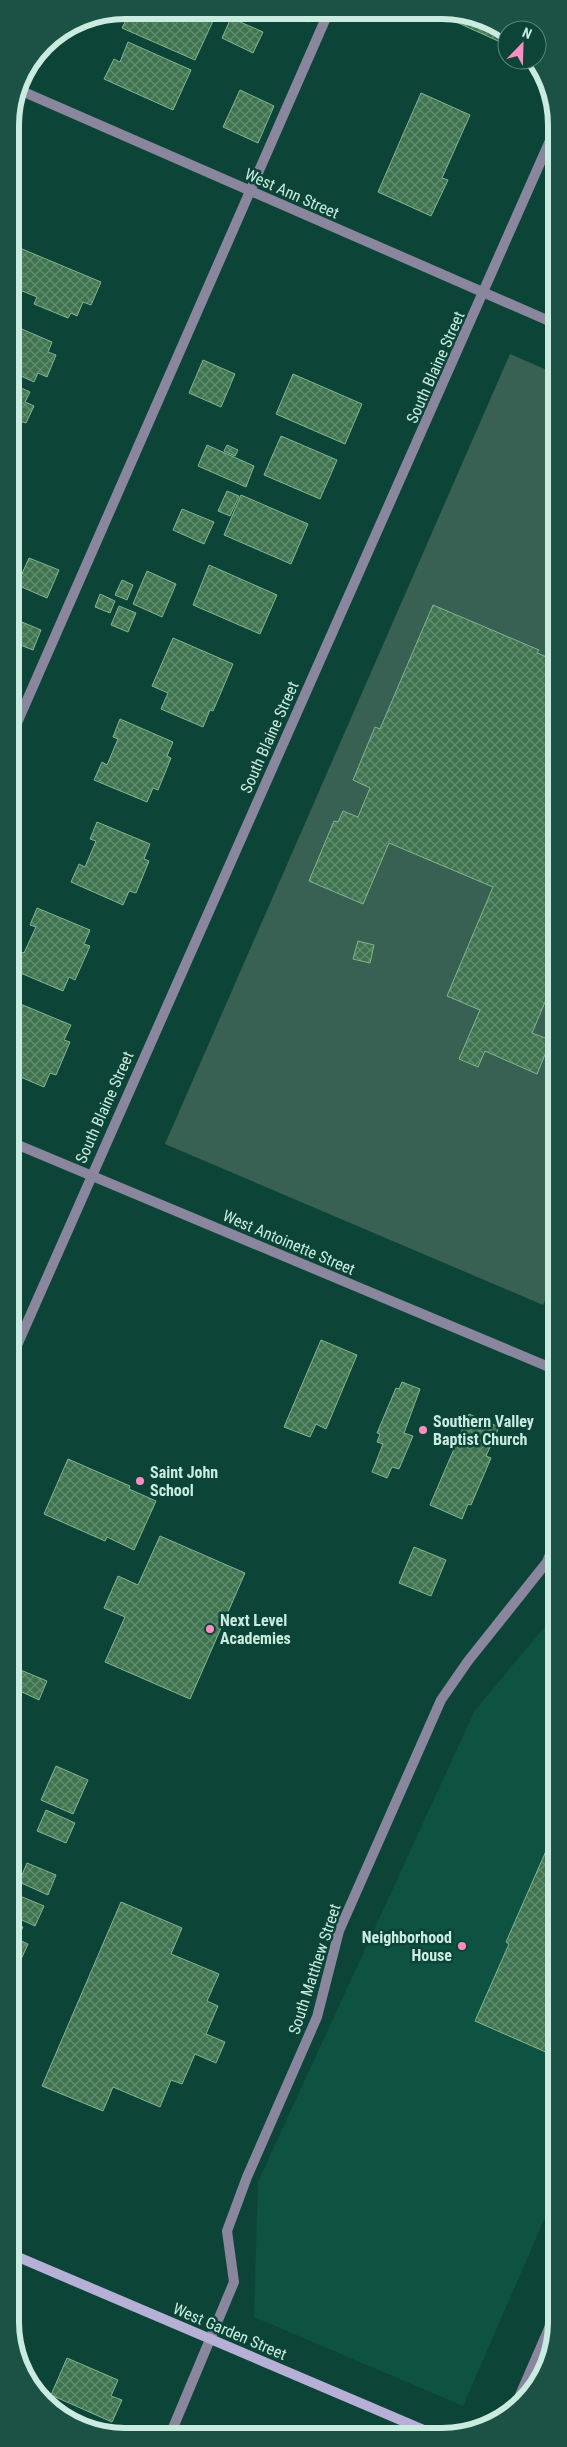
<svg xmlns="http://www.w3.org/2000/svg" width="567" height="2447" viewBox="0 0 567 2447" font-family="'Roboto Condensed',sans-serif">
  <defs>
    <pattern id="building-cross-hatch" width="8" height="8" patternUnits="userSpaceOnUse" patternTransform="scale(1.25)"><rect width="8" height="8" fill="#407450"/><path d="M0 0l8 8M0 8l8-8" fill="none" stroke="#638f71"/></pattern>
  </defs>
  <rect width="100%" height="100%" fill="#0c4537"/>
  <!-- built -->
  <path fill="#0e5242" d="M557,1612V2190L463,2406L254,2317L258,2182L475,1710Z"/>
  <!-- park -->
  <path fill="#386154" d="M510,354L556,374V1273L543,1305L165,1144Z"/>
  <!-- building -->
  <g fill="url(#building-cross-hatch)" stroke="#82b58f">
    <path d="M131,10H189L213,21L195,60L122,28Z"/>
    <path d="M283,11H313L308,22Z"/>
    <path d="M461,12H465L507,37V45L456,22Z"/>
    <path d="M231,18L263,32L253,53L222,38Z"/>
    <path d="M128,42L191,70L173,110L104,79L114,59L120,62Z"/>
    <path d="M240,90L274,106L258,143L223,127Z"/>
    <path d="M421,93L470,115L442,178L448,180L431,216L378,192Z"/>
    <path d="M22,249L101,282L91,305L83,302L77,316L71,313L68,318L34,304L37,297L10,286V277Z"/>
    <path d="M10,324L52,342L48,352L56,355L47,377L38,373L34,382L10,371Z"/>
    <path d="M203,360L235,374L221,407L189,393Z"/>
    <path d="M293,374L362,404L345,444L276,414Z"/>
    <path d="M10,383L30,392L25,402L34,406L26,423L17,420L13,430L10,428Z"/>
    <path d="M281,436L337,460L320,499L264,475Z"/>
    <path d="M207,445L254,466L246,487L198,466Z"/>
    <path d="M227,445L238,450L235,456L224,451Z"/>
    <path d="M227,491L239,496L230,516L218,511Z"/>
    <path d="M241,495L308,524L291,564L224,535Z"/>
    <path d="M182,509L214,522L204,544L173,530Z"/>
    <path d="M29,558L59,570L47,598L17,585Z"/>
    <path d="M209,565L277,595L260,634L193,605Z"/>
    <path d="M147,571L176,584L162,617L133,604Z"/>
    <path d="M122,580L133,585L127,600L115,595Z"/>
    <path d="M100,594L115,601L110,613L95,607Z"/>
    <path d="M433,605L539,650L537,653L556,661V976L532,1033L551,1040L537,1074L485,1051L478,1067L459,1059L480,1010L447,996L493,887L389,843L363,904L309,881L334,821L338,822L343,811L358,817L370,788L353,780L375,727L380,729Z"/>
    <path d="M119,606L136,613L128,632L111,625Z"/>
    <path d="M10,617L41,630L33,650L10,641Z"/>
    <path d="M173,638L233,664L213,711L210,710L203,727L161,709L168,693L152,686Z"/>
    <path d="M120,719L173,742L167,756L171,758L158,790L153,788L147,802L94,780L102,762L107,765L118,739L113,737Z"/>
    <path d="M97,822L150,844L144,859L149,861L136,893L129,891L123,905L71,882L79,864L85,867L96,841L90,839Z"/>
    <path d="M37,908L90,930L84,944L90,946L75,980L69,977L63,991L11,969L19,951L24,953L36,927L30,925Z"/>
    <path d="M358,941L374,945L370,963L353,959Z"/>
    <path d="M18,1003L71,1025L64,1040L70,1042L56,1075L50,1073L44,1087L11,1073V1036L16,1023L11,1020Z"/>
    <path d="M321,1340L357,1355L326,1429L316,1424L310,1437L284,1427Z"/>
    <path d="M402,1382L420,1389L404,1433L413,1436L399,1469L392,1467L387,1478L372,1472L383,1444L377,1442L380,1434L377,1433L396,1388L399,1389Z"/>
    <path d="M469,1414L499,1427L486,1456L491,1458L471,1505L468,1504L462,1519L430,1505Z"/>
    <path d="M68,1459L130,1486L129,1489L156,1501L134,1550L107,1537L105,1541L44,1514Z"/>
    <path d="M160,1536L245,1573L190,1699L105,1662L125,1617L104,1608L118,1576L138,1585Z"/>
    <path d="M414,1547L446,1560L431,1596L399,1583Z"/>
    <path d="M11,1666L47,1681L39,1700L22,1692L15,1708L11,1706Z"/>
    <path d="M11,1711L16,1713L11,1726Z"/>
    <path d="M56,1766L88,1780L73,1814L41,1800Z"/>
    <path d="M46,1810L75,1823L66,1843L37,1831Z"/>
    <path d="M557,1826V2057L475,2021L509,1944L506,1942Z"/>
    <path d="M27,1863L56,1875L48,1895L19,1882Z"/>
    <path d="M15,1894L44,1906L35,1926L11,1915V1904Z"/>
    <path d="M121,1902L182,1928L171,1954L219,1974L207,2001L218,2006L206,2034L225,2042L216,2063L195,2054L182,2084L171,2080L160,2107L113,2087L103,2111L42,2086Z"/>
    <path d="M11,1921L23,1927L18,1937L11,1934Z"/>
    <path d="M11,1936L28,1944L18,1966L11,1963Z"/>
    <path d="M67,2358L118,2380L111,2396L122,2400L112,2422L51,2395Z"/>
  </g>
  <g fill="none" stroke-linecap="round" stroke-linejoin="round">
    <!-- lane -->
    <path stroke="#89869e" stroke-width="10" d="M10,739L329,11"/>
    <!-- street -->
    <g stroke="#89869e" stroke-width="10">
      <path d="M17,89L556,324"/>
      <path d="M13,107L35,57"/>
      <path d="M11,1142L556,1370"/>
      <path d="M11,1359L556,127"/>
      <path d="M514,2409L557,2310"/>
      <path d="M170,2435L234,2282L227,2231L247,2177L317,2017L339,1931L441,1700L468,1661L547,1562L556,1540"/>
    </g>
    <!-- secondary -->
    <path stroke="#b6afd6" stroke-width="10" d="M11,2254L438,2436"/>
  </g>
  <!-- markers -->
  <g fill="#fd8ec0" stroke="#0c4537" stroke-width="2">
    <circle cx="423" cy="1430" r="5"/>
    <circle cx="140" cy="1481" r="5"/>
    <circle cx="210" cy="1629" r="5"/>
    <circle cx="462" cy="1946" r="5"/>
  </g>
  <g text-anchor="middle" stroke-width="5" stroke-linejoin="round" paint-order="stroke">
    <!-- street labels -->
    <g font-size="16" fill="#caece0" stroke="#0c4537">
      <text transform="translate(292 193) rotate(24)" y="6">West Ann Street</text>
      <text transform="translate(435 367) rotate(-66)" y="6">South Blaine Street</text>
      <text transform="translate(269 737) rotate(-66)" y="6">South Blaine Street</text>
      <text transform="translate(104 1107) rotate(-66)" y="6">South Blaine Street</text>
      <text transform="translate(289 1242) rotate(23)" y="6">West Antoinette Street</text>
      <text transform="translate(314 1969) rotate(-72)" y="6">South Matthew Street</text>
      <text transform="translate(230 2331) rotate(23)" y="6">West Garden Street</text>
    </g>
    <!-- poi labels -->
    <g font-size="16" font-weight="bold" fill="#caece0" stroke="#0c4537" text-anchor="start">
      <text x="433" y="1427">Southern Valley<tspan x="433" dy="18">Baptist Church</tspan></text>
      <text x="150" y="1478">Saint John<tspan x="150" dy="18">School</tspan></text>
      <text x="220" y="1626">Next Level<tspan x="220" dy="18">Academies</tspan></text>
      <text x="452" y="1943" text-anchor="end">Neighborhood<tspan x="452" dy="18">House</tspan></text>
    </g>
  </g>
  <!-- crop -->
  <path d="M0 0H567V2447H0ZM125 19H442A106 106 0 0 1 548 125V2322A106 106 0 0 1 442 2428H125A106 106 0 0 1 19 2322V125A106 106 0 0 1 125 19Z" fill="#1b5245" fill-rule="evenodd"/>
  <path fill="none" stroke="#caece0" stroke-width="6" d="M125 19H442A106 106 0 0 1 548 125V2322A106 106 0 0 1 442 2428H125A106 106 0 0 1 19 2322V125A106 106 0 0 1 125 19Z"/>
  <!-- north arrow -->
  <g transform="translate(522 45) rotate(23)"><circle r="24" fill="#0c4537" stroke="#58887b"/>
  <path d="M0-4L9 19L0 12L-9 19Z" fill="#fd8ec0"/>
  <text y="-8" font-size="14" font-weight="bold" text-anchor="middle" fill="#caece0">N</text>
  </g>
</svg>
